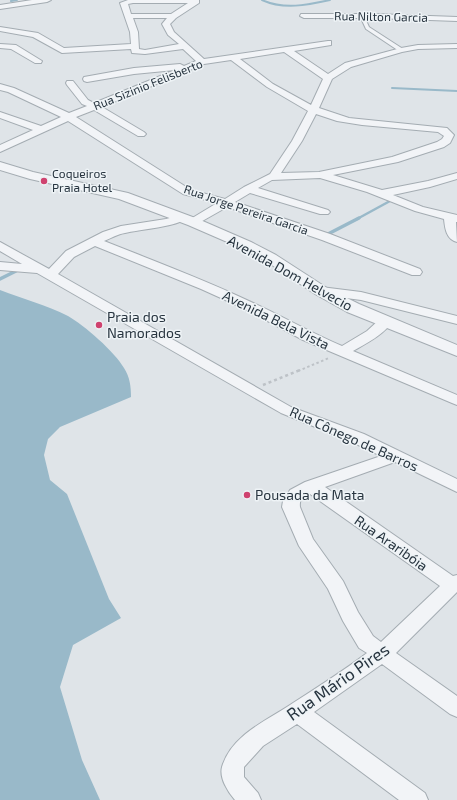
<svg xmlns="http://www.w3.org/2000/svg" width="457" height="800" viewBox="0 0 457 800" font-family="'Exo 2',sans-serif">
  <rect width="100%" height="100%" fill="#dfe4e8"/>
  <!-- water -->
  <path fill="#99b9c9" d="M0,290C23,299 46,305 68,316C84,325 115,352 124,368C130,377 131,387 131,397L60,427L48,439L44,455L50,480L67,494L109,599L121,618L73,645L60,687L82,760L100,800H0Z"/>
  <g fill="none" stroke-linecap="round" stroke-linejoin="round">
    <!-- stream-far2 -->
    <g stroke="#99b9c9" stroke-width="2">
      <path d="M262,0C284,10 307,5 330,0"/>
      <path d="M11,1L17,0"/>
      <path d="M392,88L457,91"/>
    </g>
    <!-- stream-far1 -->
    <path stroke="#99b9c9" stroke-width="2.5" d="M357,219L390,201"/>
    <!-- stream -->
    <g stroke="#99b9c9" stroke-width="3.5">
      <path d="M328,234L359,218"/>
      <path d="M0,279L16,271"/>
    </g>
    <!-- service casing -->
    <g stroke="#a4acb2" stroke-width="2">
      <path id="service" d="M362,15L364,16L369,27L403,49V51H399L366,29L360,16Z"/>
    </g>
    <!-- minor casing -->
    <g stroke="#a4acb2" stroke-width="2">
      <g id="minor">
        <path d="M32,0H51L47,2L0,9V5Z"/>
        <path d="M128,0H199V3L176,18L170,24L174,32L204,59L328,41H331V45L294,51L328,74L345,63L401,48L418,45L457,44V48L418,49L402,52L351,67L332,79L319,108L349,118L447,128L454,135L450,143L444,147L398,162L333,175L382,190L428,181L457,173V179L430,187L393,195L423,207L457,215V222H456L457,242C446,239 445,228 444,219L415,211L367,192L320,178L272,180L258,188L328,210L330,212L328,214H320L250,193L235,202L330,234L420,269L422,272L420,275H412L322,240L227,207L197,224H189L187,222L189,220L217,203L183,194L68,121L0,152V145L33,130L0,118V112L41,126L61,117L8,92L0,90V84L14,88L69,113L87,106L82,104L67,85L66,83L67,81H73L88,100L94,103L175,70L134,74L87,82L84,81L83,79L84,77L134,68L180,64L184,66L196,61L183,49L145,54L132,53L131,49L62,53L33,37L0,31V27L38,33L64,48L131,44L130,32L120,3ZM133,3H188L171,14H131L128,4ZM133,18H167L162,24L168,35L179,44L145,50L139,49L138,32ZM284,52L323,79L311,105L273,84L240,59ZM231,60L267,87L308,111L292,141L270,174L244,187L225,199L191,190L76,117L94,110L138,136H144L146,134L144,132L102,107L204,64ZM316,114L337,121L362,125L438,132L444,136L442,139L437,142L392,157L319,172L281,173L302,141Z"/>
        <path d="M301,14H375L457,17V21L375,18H304L300,16Z"/>
        <path d="M0,44L16,45L42,61L41,63H35L11,49L0,48Z"/>
        <path d="M181,215L185,216L187,218C180,226 137,230 125,233C118,234 111,238 104,241C154,261 203,279 251,302C282,316 311,333 342,346L367,331L380,319H390L392,322C383,335 367,343 353,351L457,395V405L452,403L303,340L243,308L201,289L95,246L74,257L58,274L291,407L364,434L457,479V492L395,462L325,487L453,576L457,575V592L396,653L457,696V717L450,714L382,664L314,712L425,793L428,800H399L297,724L263,746L244,767V777L258,793L261,800H235C228,792 219,778 222,767C231,735 268,720 293,703C318,687 343,671 367,653L359,648L343,621L328,589L299,546L282,507L283,501L290,490L305,482L381,456L352,442L281,413L37,273L0,270V262L22,264L0,251V242L49,269L66,251L103,232L121,226L166,219ZM310,494L440,586L381,642L373,636L358,612L343,581L313,539L300,507C299,499 303,497 310,494Z"/>
        <path d="M321,287L361,292L457,316V324L361,300L316,294L315,291L316,288Z"/>
      </g>
    </g>
    <!-- tertiary casing -->
    <g stroke="#a4acb2" stroke-width="2">
      <path id="tertiary" d="M0,162L33,172L128,193L198,219L251,242L276,255L327,288L359,304L457,345V356L347,312L315,294L266,261L241,248L188,225L119,199L30,179L0,170Z"/>
    </g>
    <!-- path-far1 -->
    <path stroke="#bdc2c7" stroke-width="2" stroke-dasharray="2.5 2.5" stroke-linecap="butt" d="M298,371L329,358"/>
    <!-- path -->
    <path stroke="#bdc2c7" stroke-width="2.5" stroke-dasharray="3 3" stroke-linecap="butt" d="M263,385L300,370"/>
    <!-- service -->
    <use href="#service" fill="#f2f4f7" fill-rule="evenodd"/>
    <!-- minor -->
    <use href="#minor" fill="#f2f4f7" fill-rule="evenodd"/>
    <!-- tertiary -->
    <use href="#tertiary" fill="#f2f4f7" fill-rule="evenodd"/>
  </g>
  <!-- markers -->
  <g fill="#cf426f" stroke="#eef3f6" stroke-width="1.5">
    <circle cx="44" cy="181" r="4"/>
    <circle cx="99" cy="325" r="4"/>
    <circle cx="247" cy="495" r="4"/>
  </g>
  <g text-anchor="middle" stroke-width="3" stroke-linejoin="round" paint-order="stroke">
    <!-- far-street labels -->
    <g font-size="12" fill="#283540" stroke="#eef3f6">
      <text transform="translate(381 17) rotate(1)" y="4">Rua Nilton Garcia</text>
      <text transform="translate(148 85) rotate(-22)" y="4">Rua Sizinio Felisberto</text>
      <text transform="translate(246 210) rotate(19)" y="4">Rua Jorge Pereira Garcia</text>
    </g>
    <!-- far-poi labels -->
    <g font-size="12" fill="#283540" stroke="#eef3f6" text-anchor="start">
      <text x="52" y="178">Coqueiros<tspan x="52" dy="14">Praia Hotel</tspan></text>
    </g>
    <!-- street labels -->
    <g font-size="14" fill="#283540" stroke="#eef3f6">
      <text transform="translate(290 273) rotate(29)" y="5">Avenida Dom Helvecio</text>
      <text transform="translate(276 320) rotate(26)" y="5">Avenida Bela Vista</text>
      <text transform="translate(354 439) rotate(24)" y="5">Rua Cônego de Barros</text>
      <text transform="translate(391 543) rotate(35)" y="5">Rua Araribóia</text>
    </g>
    <!-- poi labels -->
    <g font-size="14" fill="#283540" stroke="#eef3f6" text-anchor="start">
      <text x="107" y="322">Praia dos<tspan x="107" dy="16">Namorados</tspan></text>
      <text x="255" y="500">Pousada da Mata</text>
    </g>
    <!-- near-street labels -->
    <g font-size="17" fill="#283540" stroke="#eef3f6">
      <text transform="translate(338 682) rotate(-35)" y="6">Rua Mário Pires</text>
    </g>
  </g>
</svg>
